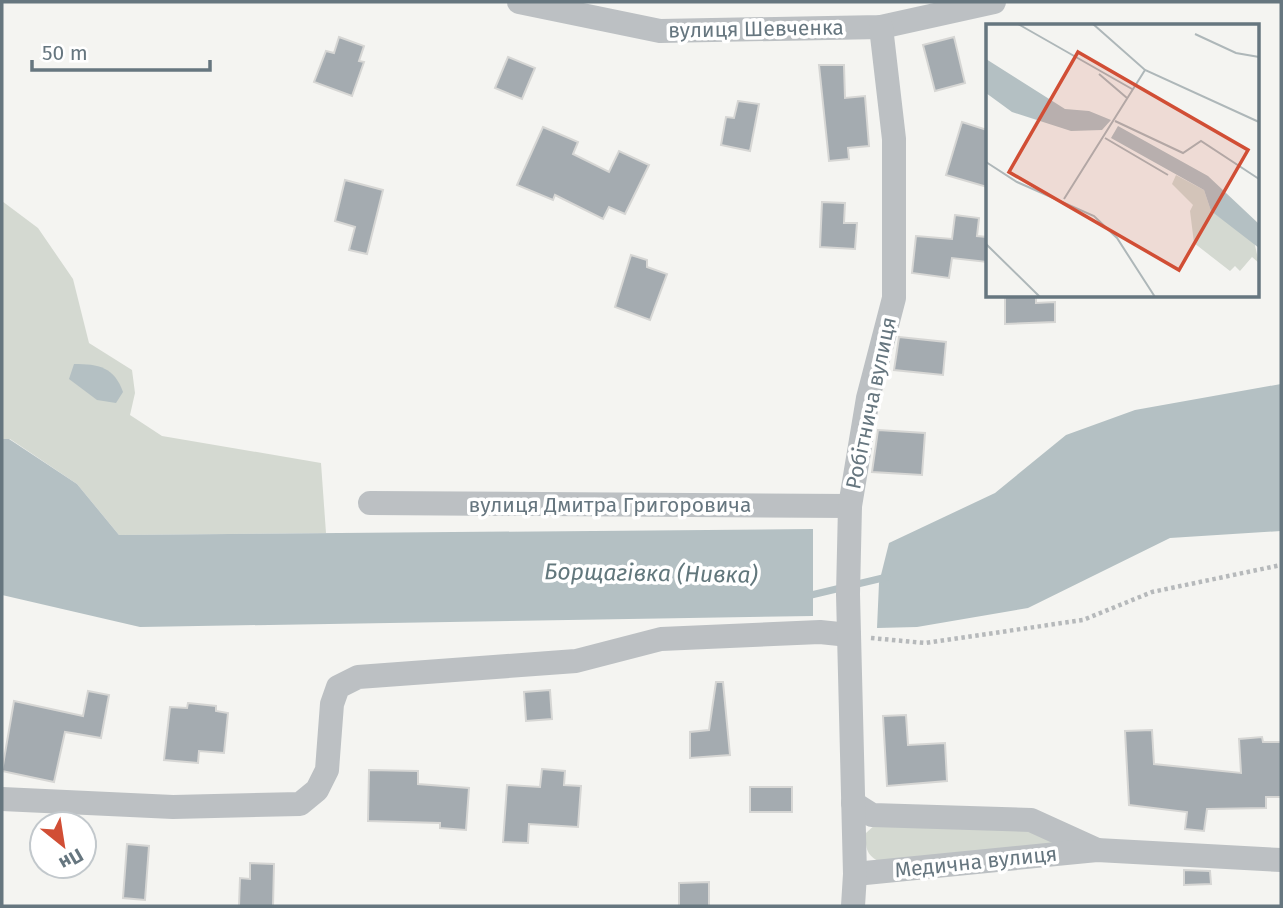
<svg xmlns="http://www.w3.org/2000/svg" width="1283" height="908" viewBox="0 0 1283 908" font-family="'Fira Sans',sans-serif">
  <rect width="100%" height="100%" fill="#f4f4f1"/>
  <!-- green -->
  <g fill="#d4d9d1">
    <path d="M2,201L38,228L73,279L89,343L132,370L135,393L130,415L162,436L321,463L326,533L119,535L77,484L10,439H2Z"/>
    <path d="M877,823L1030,825L1069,844L882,863C867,856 865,850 866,833Z"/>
  </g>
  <!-- water -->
  <g fill="#b4c0c3">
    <path d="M74,364C99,364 114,367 123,392L116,403L97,400L69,379Z"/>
    <path d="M1281,384V531L1170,538L1028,608L917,627L877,628L879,583L889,543L995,493L1066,435L1135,410Z"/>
    <path d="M2,439H9L77,484L119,535L813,529V616L140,627L2,595Z"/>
  </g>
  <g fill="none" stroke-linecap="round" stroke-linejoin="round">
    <!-- stream -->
    <path stroke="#b4c0c3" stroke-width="7" d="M807,596L887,577"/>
  </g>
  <!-- building -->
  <g fill="#a4abb0" stroke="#d6d6d4" stroke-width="2">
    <path d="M339,37L364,46L359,61L364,62L352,96L314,82L326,51L334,53Z"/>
    <path d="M954,37L965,83L935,91L923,45Z"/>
    <path d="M508,57L535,68L522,99L495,88Z"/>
    <path d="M819,65H844L845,98L865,96L869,146L848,148L849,159L829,161Z"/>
    <path d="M738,101L759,104L750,151L721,145L726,117L734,118Z"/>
    <path d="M962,122L987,130V187L946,175Z"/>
    <path d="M543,127L578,142L573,154L609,172L619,151L649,165L625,214L609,207L603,219L555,195L553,200L517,185Z"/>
    <path d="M345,180L383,190L367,254L349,250L355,227L335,221Z"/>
    <path d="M822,202L845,203L844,223H857L855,249L820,247Z"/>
    <path d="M955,215L979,218L977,236L987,237V262L952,258L949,278L912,273L916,236L952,239Z"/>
    <path d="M631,255L647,260V267L667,274L650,320L615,307Z"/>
    <path d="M1005,296H1036V303L1055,302V322L1005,324Z"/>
    <path d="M899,337L946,342L943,375L894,370Z"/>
    <path d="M878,430L925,433L922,475L872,472Z"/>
    <path d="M716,682H723L730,755L690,758V732L709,730Z"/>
    <path d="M550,690L552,719L526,721L524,692Z"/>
    <path d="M88,691L109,695L101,738L65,732L54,782L2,771L14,701L83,716Z"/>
    <path d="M188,703L216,706V711L228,713L224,753L199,751L198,763L164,760L170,707L187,708Z"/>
    <path d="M906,715L908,745L945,743L947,781L887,786L883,716Z"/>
    <path d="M1152,730L1154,764L1241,773L1239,739L1262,737L1263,742H1281V797H1266V808L1207,809L1204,831L1185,829L1187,812L1129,805L1125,731Z"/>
    <path d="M542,769L565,771L564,785L581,786L578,827L529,824L528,843L503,842L507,785L540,787Z"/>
    <path d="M369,770L418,771V784L469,788L466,830L440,828V823L368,821Z"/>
    <rect x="750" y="787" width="42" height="25"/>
    <path d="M127,844L149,846L145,900L123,898Z"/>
    <path d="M250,863L274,864L273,906H239L240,878L250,879Z"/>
    <path d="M1184,870L1210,871L1211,884L1184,885Z"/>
    <path d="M709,882V906H679V883Z"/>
  </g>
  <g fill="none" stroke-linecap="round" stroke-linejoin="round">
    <!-- path -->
    <path stroke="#b6b9bb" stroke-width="4.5" stroke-dasharray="3.5 3.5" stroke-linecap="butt" d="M871,638L925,643L1083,620L1152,592L1281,565"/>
    <!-- minor -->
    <g stroke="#bcc0c3" stroke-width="24">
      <path d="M519,2L660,31L881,27L994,2"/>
      <path d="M370,503L850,506"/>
      <path d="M2,799L173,807L300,804L317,790L327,770L332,704L338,687L358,677L576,661L661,639L820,632L849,635"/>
      <path d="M853,803L872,815L1031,820L1097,850"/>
      <path d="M855,874L1097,850L1281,860"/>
      <path d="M853,906L855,874L848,594L850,506L868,398L894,298V139L881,27"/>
    </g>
  </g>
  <g text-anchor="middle" stroke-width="7" stroke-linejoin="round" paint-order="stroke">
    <!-- street labels -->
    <g font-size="21" fill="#66767f" stroke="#fff">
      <text transform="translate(756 29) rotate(-1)" y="7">вулиця Шевченка</text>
      <text transform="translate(871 403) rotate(-78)" y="7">Робітнича вулиця</text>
      <text x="610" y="512">вулиця Дмитра Григоровича</text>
      <text transform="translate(976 862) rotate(-6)" y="7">Медична вулиця</text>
    </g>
    <!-- water labels -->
    <g font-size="23" font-style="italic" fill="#62777c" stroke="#fff">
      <text transform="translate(651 573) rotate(1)" y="8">Борщагівка (Нивка)</text>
    </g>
  </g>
  <!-- overview -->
  <g transform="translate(986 24)">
    <rect width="273" height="273" fill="#f4f4f1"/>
    <path d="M190,151L218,166L225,187L268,217L273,239L266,233L254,247L249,242L244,247L208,219L204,187L207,181L186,160Z" fill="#d4d9d1"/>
    <path d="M0,35L79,85L103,87L125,96L116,106L85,107L26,88L0,69ZM132,102L222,152L273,200V224L225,187L218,166L125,114Z" fill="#b4c0c3"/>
    <path fill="none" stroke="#aeb7b9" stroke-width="2" d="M32,0L146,65M107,0L159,46L273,98M209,10L250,29L273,33M113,50L141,74M129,97L197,129L215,117L273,155M119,114L182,151M0,138L31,158L108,192L131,214L169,273M78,175L159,46M0,220L54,273"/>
    <path fill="#d14e35" fill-opacity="0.15" stroke="#d14e35" stroke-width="3.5" d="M92,28L262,126L193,246L23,148Z"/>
    <rect width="273" height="273" fill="none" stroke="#66767f" stroke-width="3.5"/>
  </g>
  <!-- border -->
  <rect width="1283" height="908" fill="none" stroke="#66767f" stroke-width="7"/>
  <!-- north arrow -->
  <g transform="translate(63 845) rotate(150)"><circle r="33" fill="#ffffff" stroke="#c2c8cc" stroke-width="2"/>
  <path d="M0-5L12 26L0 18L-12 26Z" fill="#d14e35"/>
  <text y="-10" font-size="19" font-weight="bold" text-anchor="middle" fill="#66767f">Пн</text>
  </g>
  <!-- scale -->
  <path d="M32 60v10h178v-10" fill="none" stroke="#66767f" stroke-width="3.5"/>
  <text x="42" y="60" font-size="21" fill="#66767f" stroke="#ffffff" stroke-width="5" paint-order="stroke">50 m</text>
</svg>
